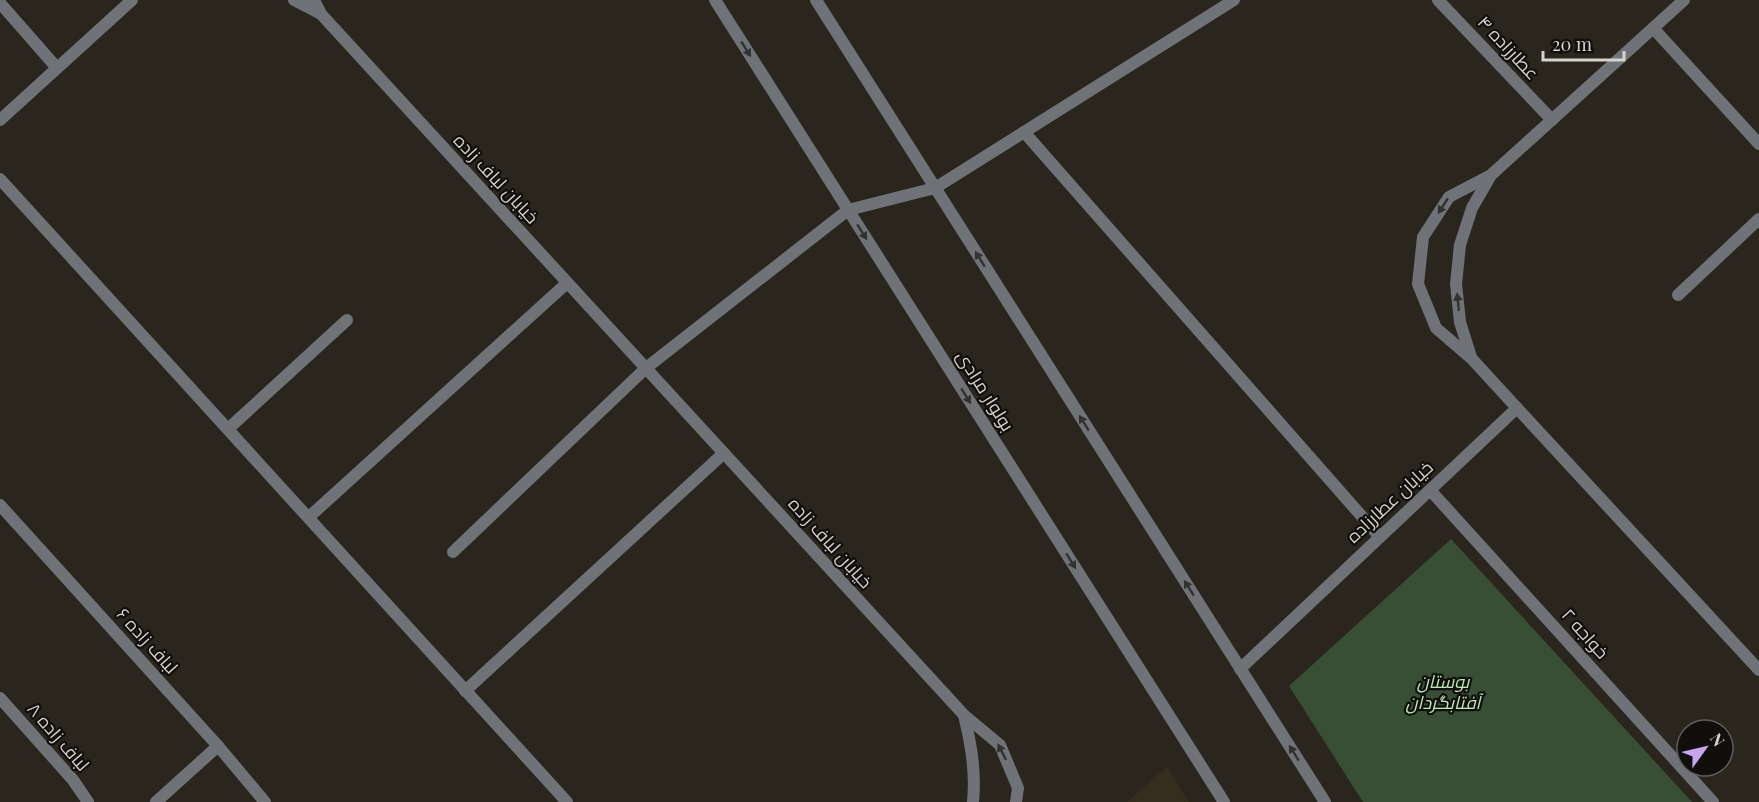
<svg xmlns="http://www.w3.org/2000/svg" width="1759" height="802" viewBox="0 0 1759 802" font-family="'Playfair Display',Cairo,serif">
  <rect width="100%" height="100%" fill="#2a261d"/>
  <!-- built -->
  <path fill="#352d1e" d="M1167,767L1189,802H1127Z"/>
  <!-- green -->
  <path fill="#384f35" d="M1451,539L1692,802H1363L1289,686Z"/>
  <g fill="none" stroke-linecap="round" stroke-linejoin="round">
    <!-- service -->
    <g stroke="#6f7377" stroke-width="12">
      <path d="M1678,295L1759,219"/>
      <path d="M453,552L646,368"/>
    </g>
    <!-- minor -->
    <g stroke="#6f7377" stroke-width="12">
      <path d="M1438,0L1552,120"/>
      <path d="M0,3L57,68"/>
      <path d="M1653,28L1759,144"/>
      <path d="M1024,132L1380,537"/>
      <path d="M0,179L567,802"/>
      <path d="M935,188L1234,0"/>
      <path d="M228,429L347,320"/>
      <path d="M1430,490L1713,802"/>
      <path d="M0,505L218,746L265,802"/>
      <path d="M309,517L567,283"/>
      <path d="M465,691L724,453"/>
      <path d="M0,698L73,780L88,802"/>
      <path d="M156,802L218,746"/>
    </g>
    <!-- tertiary -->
    <g stroke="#6f7377" stroke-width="12">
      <path d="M294,0L321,14"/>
      <path d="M314,0L321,14L964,715L1000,745L1018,788L1016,802"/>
      <path d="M715,0L1224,802"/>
      <path d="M816,0L1325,802"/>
      <path d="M0,120L132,0"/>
      <path d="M1471,357L1460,322L1456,284L1460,245L1472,208L1491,175"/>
      <path d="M646,368L848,210L935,188"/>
      <path d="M1517,408L1759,670"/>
      <path d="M1240,669L1517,408L1472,359L1436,328L1418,284L1423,237L1449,197L1491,175L1684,0"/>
      <path d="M964,715C971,744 976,772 973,802"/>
    </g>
  </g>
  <!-- one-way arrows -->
  <defs><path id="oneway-solid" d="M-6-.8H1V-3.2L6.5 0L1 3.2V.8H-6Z" transform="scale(1.5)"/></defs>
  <g fill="#323231">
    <use href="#oneway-solid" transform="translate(746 49) rotate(58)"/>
    <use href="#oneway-solid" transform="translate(1443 206) rotate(123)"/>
    <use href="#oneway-solid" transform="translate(862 232) rotate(58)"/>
    <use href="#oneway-solid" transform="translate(980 259) rotate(-122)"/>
    <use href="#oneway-solid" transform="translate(1458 302) rotate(-96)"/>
    <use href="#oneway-solid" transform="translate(966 396) rotate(58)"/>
    <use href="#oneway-solid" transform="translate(1084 423) rotate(-122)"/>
    <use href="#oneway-solid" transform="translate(1071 561) rotate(58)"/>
    <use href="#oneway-solid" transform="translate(1189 588) rotate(-122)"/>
    <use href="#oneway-solid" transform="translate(1002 752) rotate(-117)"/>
    <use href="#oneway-solid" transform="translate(1294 753) rotate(-122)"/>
  </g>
  <g text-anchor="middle" stroke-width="4.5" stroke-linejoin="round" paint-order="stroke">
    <!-- street labels -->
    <g font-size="18" fill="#d6d3cd" stroke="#110f0b">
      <text transform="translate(1508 48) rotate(47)" y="6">عطارزاده ۴</text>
      <text transform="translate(496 179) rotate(47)" y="6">خیابان لباف زاده</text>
      <text transform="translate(985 391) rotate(58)" y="6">بولوار مرادی</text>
      <text transform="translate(1390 502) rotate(-43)" y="6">خیابان عطارزاده</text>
      <text transform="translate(830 543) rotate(48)" y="6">خیابان لباف زاده</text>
      <text transform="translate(1585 634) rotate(48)" y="6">خواجه ۲</text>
      <text transform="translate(147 641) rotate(48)" y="6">لباف زاده ۶</text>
      <text transform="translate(58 737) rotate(49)" y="6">لباف زاده ۸</text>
    </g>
    <!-- park labels -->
    <g font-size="18" font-style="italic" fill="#bbe8b5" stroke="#110f0b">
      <text x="1443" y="688">بوستان<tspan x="1443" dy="21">آفتابگردان</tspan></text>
    </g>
  </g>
  <!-- north arrow -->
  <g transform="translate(1705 748) rotate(56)"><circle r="28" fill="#110f0b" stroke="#605d59" stroke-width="1.5"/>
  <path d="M0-4.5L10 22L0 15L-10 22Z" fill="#c7a6f0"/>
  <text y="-9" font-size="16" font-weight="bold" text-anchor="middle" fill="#d6d3cd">N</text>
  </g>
  <!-- scale -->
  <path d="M1543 51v9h81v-9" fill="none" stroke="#d6d3cd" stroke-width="3"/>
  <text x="1552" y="51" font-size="18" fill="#d6d3cd" stroke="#110f0b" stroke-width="4.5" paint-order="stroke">20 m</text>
</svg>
